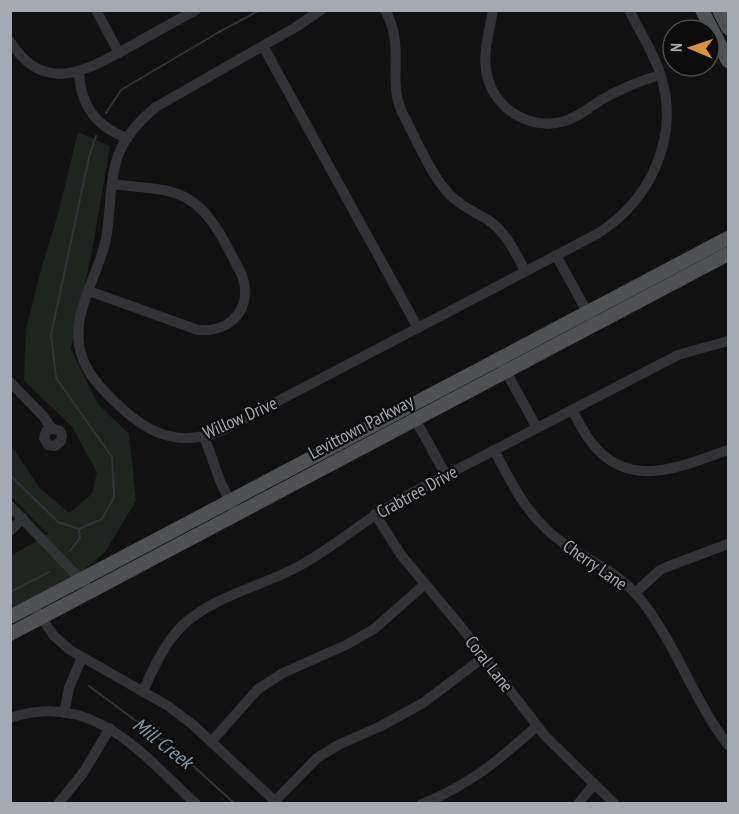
<svg xmlns="http://www.w3.org/2000/svg" width="739" height="814" viewBox="0 0 739 814" font-family="'PT Sans Narrow',sans-serif">
  <rect width="100%" height="100%" fill="#111112"/>
  <!-- green -->
  <path fill="#1e241e" d="M78,132L110,146L93,246L71,349L98,404L129,434L136,501L105,552L81,572L11,611V556L48,534L11,497L10,447L15,451L39,487L69,513L92,494L97,472L72,427L24,380L26,329L42,266L58,214Z"/>
  <g fill="none" stroke-linecap="round" stroke-linejoin="round">
    <!-- stream -->
    <g stroke="#2e363b" stroke-width="2">
      <path d="M106,113L121,90L219,32L260,10"/>
      <path d="M10,475L58,522L79,529L102,519L114,497L112,457L56,378L51,335L89,157L96,136"/>
      <path d="M70,551L80,538L79,530"/>
      <path d="M10,592L49,572"/>
      <path d="M89,686L178,752L235,804"/>
    </g>
    <!-- minor -->
    <g stroke="#323336" stroke-width="10">
      <path d="M96,10L119,53"/>
      <path d="M321,10L296,27L156,107C140,120 127,134 119,153C109,179 111,211 106,239C99,273 74,309 79,344C82,367 96,383 111,398C144,431 174,449 221,431L597,234C650,201 680,138 661,76C654,53 640,32 629,10"/>
      <path d="M385,10C407,49 385,81 404,116C417,141 431,175 450,195C461,206 475,212 488,220C506,232 516,253 525,271"/>
      <path d="M493,10C490,29 483,51 486,70C491,107 529,132 565,121C578,117 589,108 601,100C620,89 639,81 660,75"/>
      <path d="M10,41C44,97 89,69 131,46C152,34 174,22 196,10"/>
      <path d="M263,46L418,328"/>
      <path d="M79,72C80,104 96,127 127,138"/>
      <path d="M556,255L591,319"/>
      <path d="M89,291L198,330C232,333 253,307 242,275C224,242 209,200 168,191C150,187 131,187 113,184"/>
      <path d="M503,366L537,428"/>
      <path d="M10,382L44,417L51,428L60,431L62,435L61,441L55,446L48,445L44,438L46,431L51,428"/>
      <path d="M572,410C578,421 584,433 591,442C629,492 681,466 728,450"/>
      <path d="M415,419L446,475"/>
      <path d="M204,436L220,481L233,508"/>
      <path d="M494,450C511,482 525,512 554,536C583,560 616,568 641,600C676,644 694,701 728,745"/>
      <path d="M10,506L85,584"/>
      <path d="M375,514L401,555L462,628L546,737L615,804"/>
      <path d="M10,531L23,518"/>
      <path d="M635,593L660,570L669,566L728,544"/>
      <path d="M33,605L54,636L70,650L168,706L192,724L278,804"/>
      <path d="M143,691C153,669 165,642 183,625C215,595 264,586 301,565C337,545 368,517 404,497L678,355L728,341"/>
      <path d="M64,713L69,688L82,657"/>
      <path d="M10,718C93,690 142,754 196,804"/>
      <path d="M211,742L258,689L283,673L346,645L374,629L425,584"/>
      <path d="M275,801L317,758L338,745L381,726L423,703L484,657"/>
      <path d="M58,804L83,773L110,728"/>
      <path d="M422,804C470,785 500,759 537,726"/>
      <path d="M578,804L594,784"/>
    </g>
    <!-- major -->
    <g stroke="#4f5155" stroke-width="14">
      <path d="M702,10L728,61"/>
      <path d="M719,10L728,28"/>
      <path d="M10,617L728,238"/>
      <path d="M10,634L728,254"/>
    </g>
  </g>
  <g text-anchor="middle" stroke-width="4.5" stroke-linejoin="round" paint-order="stroke">
    <!-- street labels -->
    <g font-size="18" fill="#a4aab1" stroke="#0c0c0d">
      <text transform="translate(240 418) rotate(-24)" y="6">Willow Drive</text>
      <text transform="translate(361 427) rotate(-28)" y="6">Levittown Parkway</text>
      <text transform="translate(417 492) rotate(-29)" y="6">Crabtree Drive</text>
      <text transform="translate(595 565) rotate(35)" y="6">Cherry Lane</text>
      <text transform="translate(489 664) rotate(52)" y="6">Coral Lane</text>
    </g>
    <!-- water labels -->
    <g font-size="20" font-style="italic" fill="#7e9aa8" stroke="#0c0c0d">
      <text transform="translate(163 743) rotate(38)" y="7">Mill Creek</text>
    </g>
  </g>
  <!-- border -->
  <rect width="739" height="814" fill="none" stroke="#a4aab1" stroke-width="24"/>
  <!-- north arrow -->
  <g transform="translate(691 48) rotate(272)"><circle r="28" fill="#0c0c0d" stroke="#494b4f" stroke-width="1.5"/>
  <path d="M0-4.5L10 22L0 15L-10 22Z" fill="#da9240"/>
  <text y="-9" font-size="16" font-weight="bold" text-anchor="middle" fill="#a4aab1">N</text>
  </g>
</svg>
